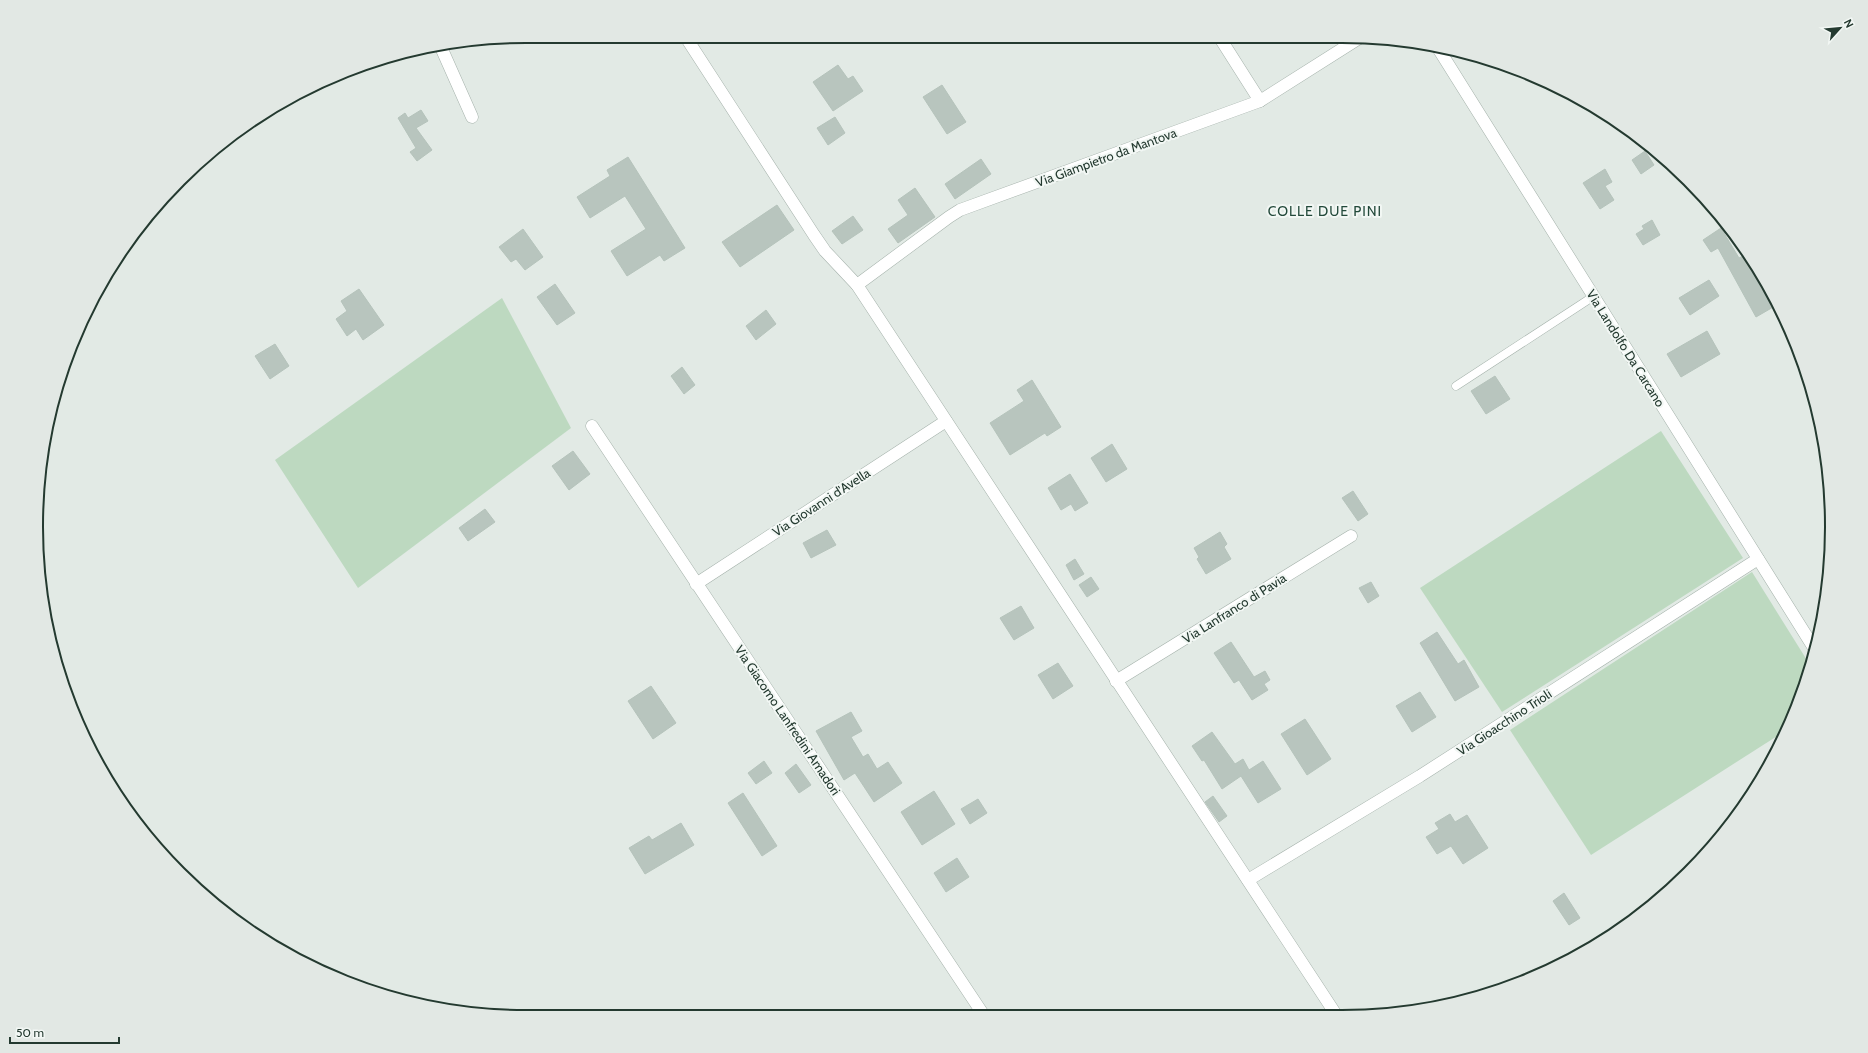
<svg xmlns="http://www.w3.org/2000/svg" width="1868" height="1053" viewBox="0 0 1868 1053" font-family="Cabin,sans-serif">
  <rect width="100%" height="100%" fill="#e2eae5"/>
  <!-- green -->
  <g fill="#bdd9c0">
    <path d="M502,298L571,428L358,588L275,460Z"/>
    <path d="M1661,431L1743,558L1502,712L1420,588Z"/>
    <path d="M1752,572L1810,665L1806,684L1785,731L1591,855L1510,730Z"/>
  </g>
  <!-- building -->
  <g fill="#b8c5be" stroke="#b5c3bb">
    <path d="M838,65L848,79L853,76L863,91L833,111L813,82Z"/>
    <path d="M942,85L966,122L947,134L923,97Z"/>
    <path d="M421,110L428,121L416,128L432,150L417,161L410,152L416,148L398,118L405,113L408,118Z"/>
    <path d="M835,117L845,133L828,145L817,128Z"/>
    <path d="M1645,151L1654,165L1641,174L1632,160Z"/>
    <path d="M628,157L685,248L664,261L660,255L627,276L611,251L646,229L625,196L590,218L577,197L610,176L607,170Z"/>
    <path d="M981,159L991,174L955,199L945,184Z"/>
    <path d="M1605,169L1612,182L1605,186L1614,200L1600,209L1583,183Z"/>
    <path d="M915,188L935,217L898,243L888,229L908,215L898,200Z"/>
    <path d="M777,205L794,230L740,267L722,242Z"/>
    <path d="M853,216L863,230L842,244L832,231Z"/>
    <path d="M1652,220L1660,235L1643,245L1636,234L1644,229L1642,226Z"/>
    <path d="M1721,228L1739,258L1747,254L1760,274L1757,276L1775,306L1756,317L1718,248L1711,252L1703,240Z"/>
    <path d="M523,229L543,257L525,270L516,259L511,262L499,247Z"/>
    <path d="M1709,280L1719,296L1690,315L1679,298Z"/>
    <path d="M555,284L575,313L557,325L537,297Z"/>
    <path d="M359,289L384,325L363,340L356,329L347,336L336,319L347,311L341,301Z"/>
    <path d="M766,310L776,324L756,340L746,326Z"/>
    <path d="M1707,331L1720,354L1681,377L1667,354Z"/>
    <path d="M275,344L289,366L270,379L255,356Z"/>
    <path d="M682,367L695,385L684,394L671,376Z"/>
    <path d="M1495,376L1510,399L1486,414L1471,391Z"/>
    <path d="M1032,380L1061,427L1047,436L1045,433L1010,455L990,423L1024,401L1017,390Z"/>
    <path d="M1112,444L1127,469L1106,482L1091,458Z"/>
    <path d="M573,451L590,474L569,490L552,466Z"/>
    <path d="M1070,474L1088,503L1075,511L1071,504L1061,510L1048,488Z"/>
    <path d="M1353,491L1368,514L1358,521L1342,498Z"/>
    <path d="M485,509L495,522L468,541L459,528Z"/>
    <path d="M827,530L836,545L811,558L803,543Z"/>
    <path d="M1220,532L1227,544L1224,547L1231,559L1206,574L1197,559L1199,557L1194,548Z"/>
    <path d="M1075,559L1084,574L1074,580L1066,565Z"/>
    <path d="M1091,577L1099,589L1087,597L1079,585Z"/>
    <path d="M1371,582L1379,596L1368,603L1359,588Z"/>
    <path d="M1021,606L1034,628L1014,640L1000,618Z"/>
    <path d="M1437,632L1458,664L1464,660L1479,687L1455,701L1420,643Z"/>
    <path d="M1231,642L1254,677L1265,671L1270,680L1264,684L1268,690L1252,700L1239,680L1234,683L1214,653Z"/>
    <path d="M1058,663L1073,686L1053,699L1038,675Z"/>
    <path d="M651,686L676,723L653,739L628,701Z"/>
    <path d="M1420,692L1436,717L1412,732L1396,706Z"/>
    <path d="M851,712L862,731L851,737L863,757L868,754L877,769L888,762L902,783L874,802L855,773L844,780L816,731Z"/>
    <path d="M1305,719L1331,759L1307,775L1281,734Z"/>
    <path d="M1212,732L1235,764L1243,759L1249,770L1263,761L1281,789L1258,803L1241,776L1222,789L1204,760L1202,761L1192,746Z"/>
    <path d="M764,761L772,773L756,784L748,773Z"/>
    <path d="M796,764L811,785L799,793L785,773Z"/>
    <path d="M934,791L955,824L922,845L901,812Z"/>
    <path d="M743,793L777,846L762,856L728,803Z"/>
    <path d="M1213,796L1227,816L1219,822L1205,802Z"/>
    <path d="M978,799L987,813L970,824L961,809Z"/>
    <path d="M1450,814L1455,822L1467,815L1488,848L1463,864L1451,846L1437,854L1426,837L1439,829L1435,823Z"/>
    <path d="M681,823L694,845L645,874L629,848L649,836L652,840Z"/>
    <path d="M957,858L969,877L946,892L934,873Z"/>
    <path d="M1564,893L1580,918L1569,925L1553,901Z"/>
  </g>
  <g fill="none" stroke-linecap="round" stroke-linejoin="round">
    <!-- service casing -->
    <g stroke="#a5b2ab" stroke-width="9">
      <path id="service" d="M1456,386L1594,296"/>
    </g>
    <!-- minor casing -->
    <g stroke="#a5b2ab" stroke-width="13">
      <g id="minor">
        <path d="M1220,38L1260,101"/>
        <path d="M687,39L814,235L825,251L857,285L1335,1013"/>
        <path d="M440,45L472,117"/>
        <path d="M1438,48L1814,648"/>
        <path d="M857,285L949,217L960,210L1260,101L1361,37"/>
        <path d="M592,426L983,1014"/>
        <path d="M696,584L946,421"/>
        <path d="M1116,681L1351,536"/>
        <path d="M1248,880L1420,776L1758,559"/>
      </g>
    </g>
    <!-- service -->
    <use href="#service" stroke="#fff" stroke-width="8"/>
    <!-- minor -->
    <use href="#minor" stroke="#fff" stroke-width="12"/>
  </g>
  <g text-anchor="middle" stroke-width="4" stroke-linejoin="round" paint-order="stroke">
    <!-- street labels -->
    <g font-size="13" fill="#243a30" stroke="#f2f7f4">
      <text transform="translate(1106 157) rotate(-20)" y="5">Via Giampietro da Mantova</text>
      <text transform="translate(1626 348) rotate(58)" y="5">Via Landolfo Da Carcano</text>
      <text transform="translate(821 502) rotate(-33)" y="5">Via Giovanni d'Avella</text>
      <text transform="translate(1234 608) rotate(-32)" y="5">Via Lanfranco di Pavia</text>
      <text transform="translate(788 720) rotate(56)" y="5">Via Giacomo Lanfredini Amadori</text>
      <text transform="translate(1504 722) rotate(-33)" y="5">Via Gioacchino Trioli</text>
    </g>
    <!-- neighbourhood labels -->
    <g font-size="14" letter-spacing="1" fill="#22493a" stroke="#f2f7f4">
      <text x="1325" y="216">COLLE DUE PINI</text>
    </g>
  </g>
  <!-- crop -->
  <path d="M0 0H1868V1053H0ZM526 43H1342A483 483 0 0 1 1825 526V527A483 483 0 0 1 1342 1010H526A483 483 0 0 1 43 527V526A483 483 0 0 1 526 43Z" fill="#e2e8e4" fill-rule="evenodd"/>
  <path fill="none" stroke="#243a30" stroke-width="2" d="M526 43H1342A483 483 0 0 1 1825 526V527A483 483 0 0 1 1342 1010H526A483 483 0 0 1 43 527V526A483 483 0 0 1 526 43Z"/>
  <!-- north arrow -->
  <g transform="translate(1840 28) rotate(63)" stroke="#f2f7f4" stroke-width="3" paint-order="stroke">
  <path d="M0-3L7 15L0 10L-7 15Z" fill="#243a30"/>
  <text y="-6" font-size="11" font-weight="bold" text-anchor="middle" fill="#243a30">N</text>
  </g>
  <!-- scale -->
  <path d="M10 1037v6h109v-6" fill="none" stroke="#243a30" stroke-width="2"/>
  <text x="16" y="1037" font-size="12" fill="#243a30" stroke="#f2f7f4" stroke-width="3" paint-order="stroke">50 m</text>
</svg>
